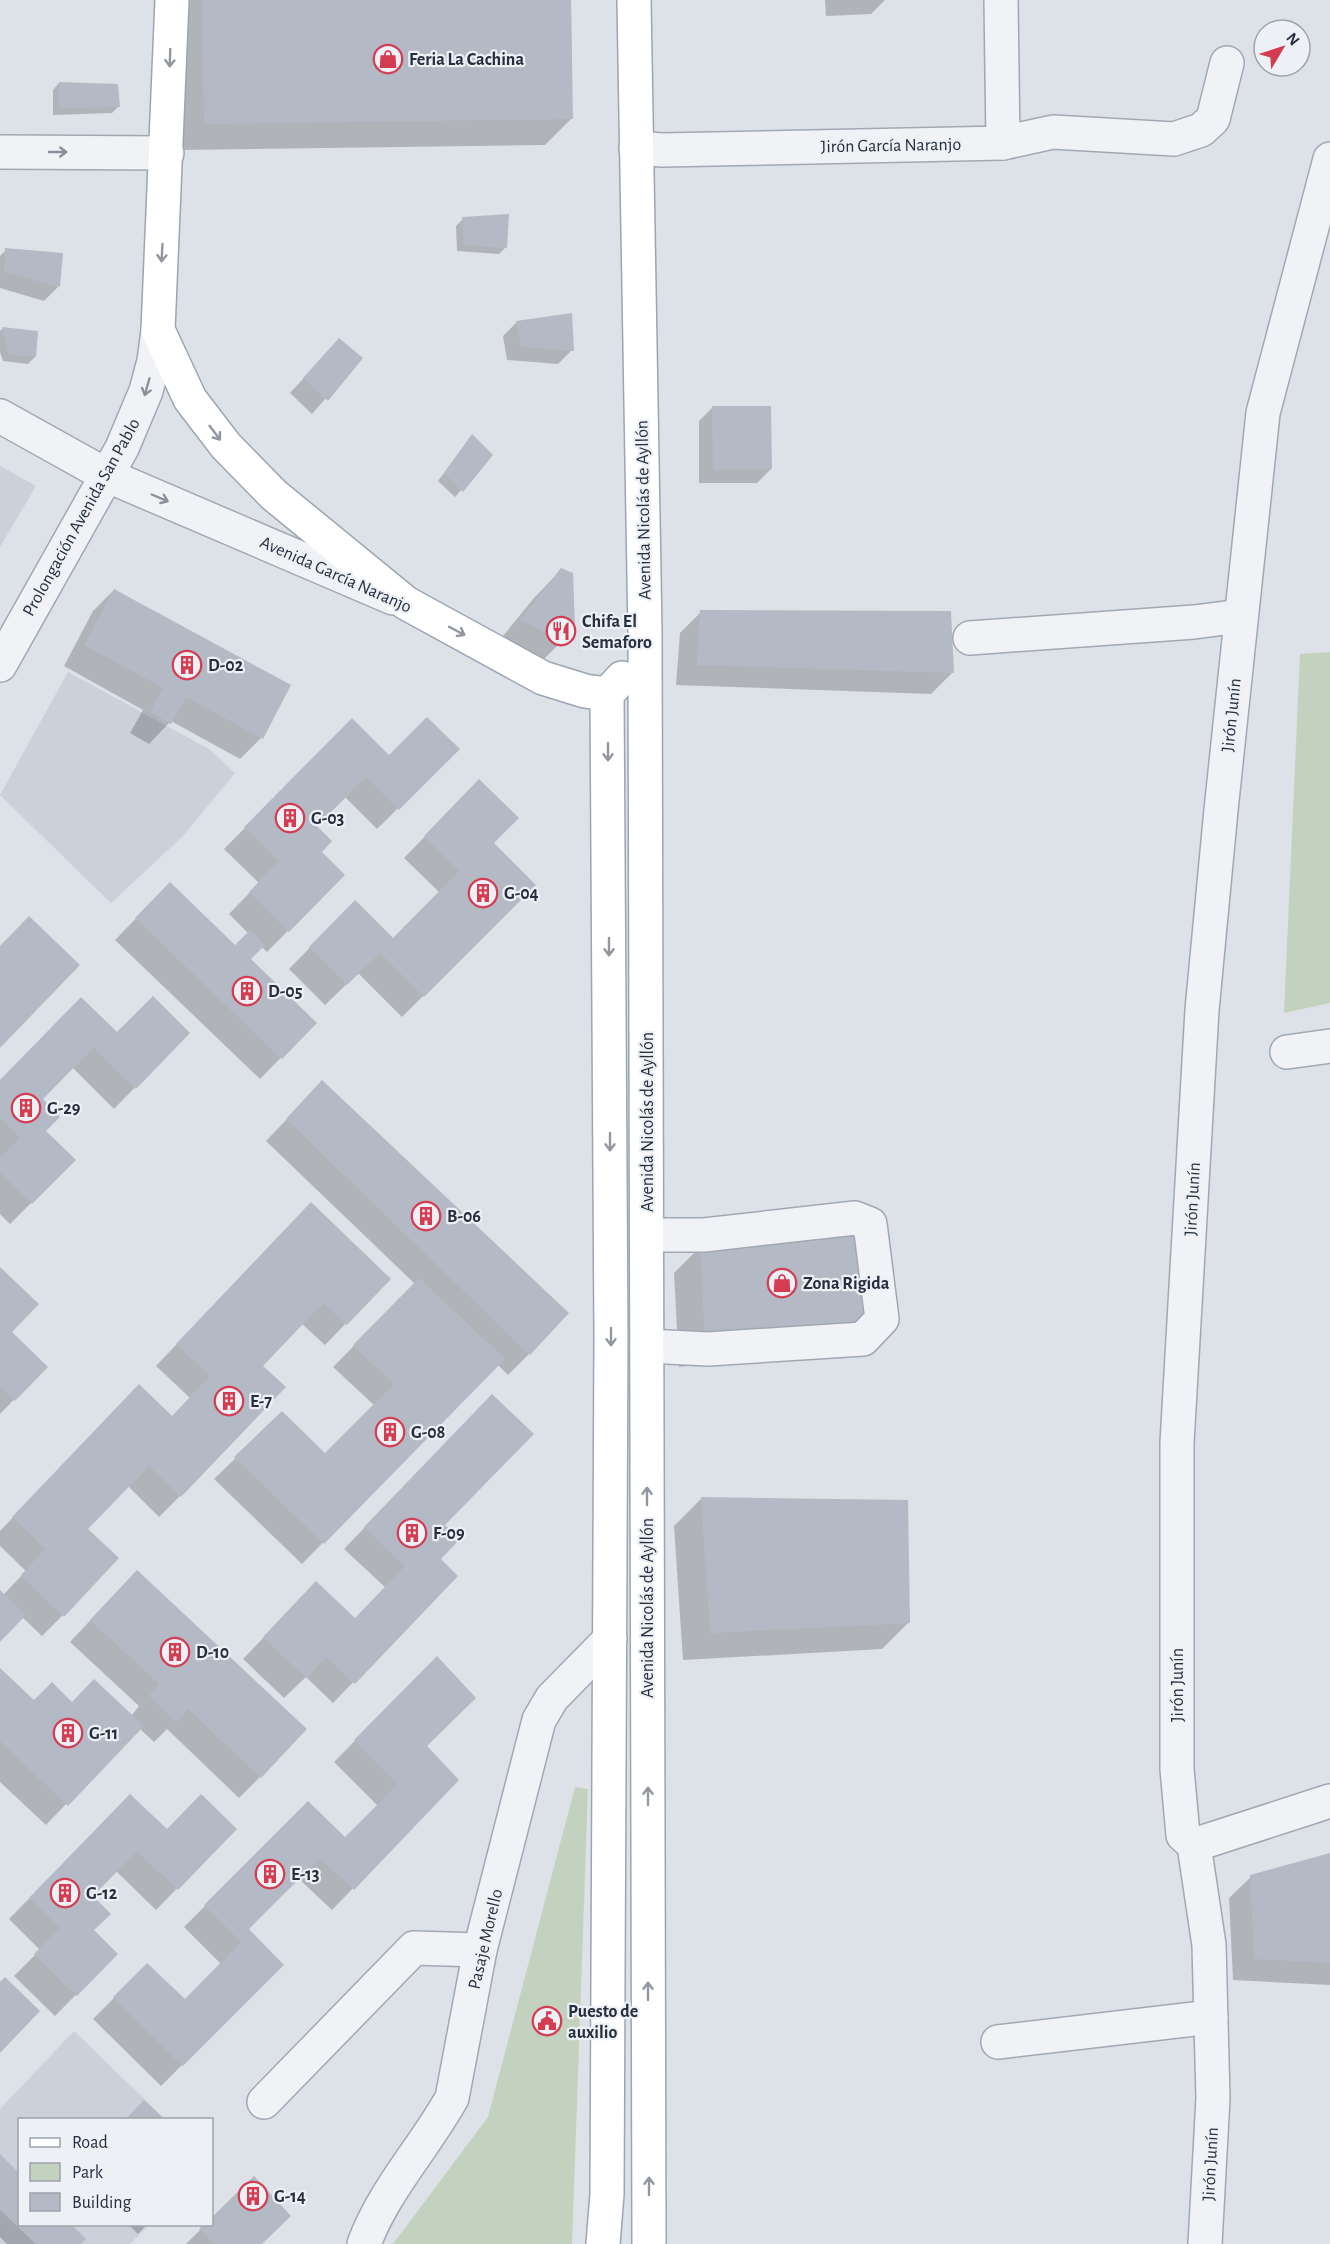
<svg xmlns="http://www.w3.org/2000/svg" width="1330" height="2244" viewBox="0 0 1330 2244" font-family="'Alegreya Sans',sans-serif">
  <rect width="100%" height="100%" fill="#dde1e8"/>
  <!-- built -->
  <g fill="#cbd0da">
    <path d="M0,466L36,486L0,547Z"/>
    <path d="M68,672L209,749L235,773L183,836L111,903L0,795Z"/>
    <path d="M74,2031L165,2119L20,2120V2224L149,2225L130,2244H0V2109Z"/>
  </g>
  <!-- green -->
  <g fill="#c3d2be">
    <path d="M1330,652V1003L1284,1013L1300,654Z"/>
    <path d="M575,1787L588,1789L572,2244H393L488,2117Z"/>
  </g>
  <!-- shadow -->
  <g fill="#0003">
    <path d="M176,0H571L572,118L545,145L177,150Z"/>
    <path d="M825,0H885L871,14L826,16Z"/>
    <path d="M59,83L119,106L112,113L53,115V90Z"/>
    <path d="M463,219L506,247L499,254L457,251L456,226Z"/>
    <path d="M6,250L58,287L44,301L0,288V256Z"/>
    <path d="M517,322L572,350L558,364L507,360L503,336Z"/>
    <path d="M2,329L37,332L35,357L28,364L3,361L0,352V331Z"/>
    <path d="M325,355L361,358L312,414L290,393Z"/>
    <path d="M713,407L771,469L757,483H699V421Z"/>
    <path d="M472,436L491,455L455,497L438,481Z"/>
    <path d="M561,570L566,637L538,665L494,647L534,598Z"/>
    <path d="M114,590L261,738L240,759L171,721L149,744L130,733L143,710L64,666L93,611Z"/>
    <path d="M701,612L952,673L931,694L676,685L680,633Z"/>
    <path d="M352,720L389,757L458,749L377,829L344,796L315,826L319,852L343,875L267,952L261,946L249,959L315,1023L260,1079L115,940L149,905L235,947L248,933L229,914L259,883L224,849Z"/>
    <path d="M479,781L492,843L534,885L402,1017L358,973L325,1005L289,969L355,902L393,940L440,893L404,858Z"/>
    <path d="M188,1033L114,1109L72,1067L41,1099L44,1131L74,1160L10,1224L0,1214V1082L117,1034Z"/>
    <path d="M322,1082L529,1354L508,1375L497,1364L302,1564L214,1479L282,1413L325,1455L374,1405L333,1367L415,1284L266,1141Z"/>
    <path d="M290,1225L389,1279L325,1345L301,1323L261,1366L180,1496L159,1517L128,1486L86,1529L63,1615L42,1636L22,1617L0,1640V1592L3,1595L26,1571L0,1546V1531L119,1407L172,1417L190,1398L156,1366Z"/>
    <path d="M701,1246L836,1349L679,1367L674,1273Z"/>
    <path d="M0,1269L10,1332L46,1367L0,1414Z"/>
    <path d="M471,1417L443,1525L439,1559L456,1576L333,1703L306,1677L284,1698L243,1659L296,1604L355,1620L386,1588L344,1549Z"/>
    <path d="M701,1499L909,1622L882,1649L683,1660L674,1526Z"/>
    <path d="M116,1593L260,1777L239,1798L167,1729L154,1742L139,1728L46,1825L0,1782V1670L34,1702L72,1703L131,1716L139,1706L70,1642Z"/>
    <path d="M437,1658L425,1746L457,1780L332,1910L298,1878L247,1929L282,1965L161,2086L93,2019L147,1965L184,2001L221,1964L184,1927L308,1803L345,1839L378,1806L334,1762Z"/>
    <path d="M130,1796L166,1831L235,1829L156,1910L116,1871L91,1896L92,1930L116,1954L55,2016L14,1976L40,1950L9,1919Z"/>
    <path d="M1330,1854V1985L1233,1980L1229,1898L1251,1877Z"/>
    <path d="M0,2156L20,2224L79,2244H7L0,2237Z"/>
    <path d="M254,2178L261,2244H186L206,2224H212V2219Z"/>
    <path d="M128,2224H147L138,2234Z"/>
  </g>
  <!-- building -->
  <g fill="#b4bac5">
    <path d="M202,0H571L573,119L204,124Z"/>
    <path d="M59,82L118,84L120,107L59,108Z"/>
    <path d="M509,214L507,248L464,245L462,217Z"/>
    <path d="M5,248L63,253L60,287L4,272Z"/>
    <path d="M572,313L574,351L521,347L516,321Z"/>
    <path d="M2,327L38,331L36,357L9,355Z"/>
    <path d="M339,338L363,358L328,401L303,378Z"/>
    <path d="M712,406H771L772,469L713,470Z"/>
    <path d="M472,434L493,455L463,492L444,473Z"/>
    <path d="M561,568L573,573L575,628L567,638H557L520,620Z"/>
    <path d="M114,589L291,685L263,739L186,697L171,724L150,712L163,688L84,645Z"/>
    <path d="M700,610L951,611L954,673L697,665Z"/>
    <path d="M427,717L460,749L399,810L366,777L317,826L332,841L322,852L345,875L289,932L249,892L279,861L244,827L352,718L389,755Z"/>
    <path d="M479,779L519,818L494,843L536,885L424,997L380,953L347,985L309,947L355,900L393,938L459,871L424,836Z"/>
    <path d="M170,882L235,945L250,930L265,945L251,959L317,1023L282,1059L135,918Z"/>
    <path d="M29,916L80,965L0,1048V946Z"/>
    <path d="M153,996L190,1033L136,1089L94,1047L43,1099L60,1117L46,1131L76,1160L32,1204L0,1172V1159L20,1138L0,1118V1080L81,997L117,1032Z"/>
    <path d="M322,1080L569,1313L530,1355L286,1119Z"/>
    <path d="M311,1202L391,1279L347,1325L323,1303L263,1366L286,1387L181,1497L149,1466L88,1529L119,1558L64,1617L21,1575L45,1549L12,1517L139,1384L172,1416L210,1376L176,1344Z"/>
    <path d="M855,1228L865,1322L705,1340L700,1245Z"/>
    <path d="M0,1267L39,1304L12,1332L48,1367L15,1401L0,1386Z"/>
    <path d="M419,1278L505,1359L324,1544L234,1457L282,1411L325,1453L394,1384L353,1345Z"/>
    <path d="M492,1394L534,1434L445,1525L460,1539L441,1559L458,1576L355,1684L327,1657L306,1678L263,1637L316,1581L355,1618L405,1566L364,1527Z"/>
    <path d="M701,1497L908,1500L910,1623L710,1633Z"/>
    <path d="M137,1570L307,1729L261,1778L188,1709L176,1722L149,1696L159,1684L90,1620Z"/>
    <path d="M0,1590L26,1615L0,1642Z"/>
    <path d="M437,1656L476,1698L427,1746L459,1780L354,1890L320,1858L249,1929L284,1965L183,2066L113,1997L147,1963L185,1999L241,1942L204,1905L308,1801L345,1837L398,1784L354,1740Z"/>
    <path d="M0,1668L34,1700L52,1682L72,1702L94,1679L144,1726L68,1806L0,1741Z"/>
    <path d="M130,1794L167,1829L201,1794L237,1829L178,1890L137,1851L93,1896L111,1914L94,1930L118,1954L77,1996L34,1954L60,1928L29,1898Z"/>
    <path d="M1330,1853V1963L1254,1959L1250,1875Z"/>
    <path d="M5,1977L40,2011L0,2053V1982Z"/>
    <path d="M144,2100L165,2120H125Z"/>
    <path d="M0,2154L20,2174V2224H71L86,2239L81,2244H36L0,2210Z"/>
    <path d="M254,2176L291,2216L262,2244H214L199,2229L204,2224H212V2217Z"/>
  </g>
  <g fill="none" stroke-linecap="round" stroke-linejoin="round">
    <!-- minor casing -->
    <g stroke="#a2a8b2" stroke-width="36">
      <g id="minor">
        <path d="M1003,143L1053,132L1174,139L1201,130L1213,119L1227,63"/>
        <path d="M636,148L662,150L1003,143L1001,0"/>
        <path d="M0,152L167,153"/>
        <path d="M0,416L106,475L393,598"/>
        <path d="M970,638L1194,622L1241,616"/>
        <path d="M0,665L122,448L146,391L154,361L158,330"/>
        <path d="M1287,1052L1330,1046"/>
        <path d="M647,1346L708,1349L863,1339L882,1319L870,1224L855,1218L704,1235H647"/>
        <path d="M1194,1845L1330,1801"/>
        <path d="M998,2042L1211,2017"/>
        <path d="M264,2102L414,1948L480,1950"/>
        <path d="M364,2244C384,2190 424,2148 452,2098L480,1950L539,1720L552,1698L610,1639"/>
        <path d="M1205,2244L1213,2098L1209,1945L1194,1845L1183,1835L1177,1769V1443L1202,1010L1221,810L1263,413L1330,159"/>
      </g>
    </g>
    <!-- major casing -->
    <g stroke="#9ca5b4" stroke-width="36">
      <g id="major">
        <path d="M172,0L158,330L190,399L226,446L274,495L406,603L543,678L585,691L607,694L622,678"/>
        <path d="M634,0L645,633L649,2244"/>
        <path d="M603,2244L607,2194L611,1336L607,694"/>
      </g>
    </g>
    <!-- minor -->
    <use href="#minor" stroke="#f0f2f6" stroke-width="33"/>
    <!-- major -->
    <use href="#major" stroke="#fff" stroke-width="33"/>
  </g>
  <!-- one-way arrows -->
  <defs><path id="oneway-shaft" d="M-6 0H5M1.5-3L5.5 0L1.5 3" fill="none" stroke-width="1.6" stroke-linecap="round" stroke-linejoin="round" transform="scale(1.5)"/></defs>
  <g stroke="#92979f">
    <use href="#oneway-shaft" transform="translate(170 58) rotate(92)"/>
    <use href="#oneway-shaft" transform="translate(162 253) rotate(93)"/>
    <use href="#oneway-shaft" transform="translate(215 433) rotate(53)"/>
    <use href="#oneway-shaft" transform="translate(457 631) rotate(28)"/>
    <use href="#oneway-shaft" transform="translate(608 752) rotate(90)"/>
    <use href="#oneway-shaft" transform="translate(609 947) rotate(90)"/>
    <use href="#oneway-shaft" transform="translate(610 1142) rotate(90)"/>
    <use href="#oneway-shaft" transform="translate(611 1337) rotate(90)"/>
    <use href="#oneway-shaft" transform="translate(647 1496) rotate(-90)"/>
    <use href="#oneway-shaft" transform="translate(648 1796) rotate(-90)"/>
    <use href="#oneway-shaft" transform="translate(648 1991) rotate(-90)"/>
    <use href="#oneway-shaft" transform="translate(649 2186) rotate(-90)"/>
  </g>
  <g stroke="#8b909a">
    <use href="#oneway-shaft" transform="translate(58 152)"/>
    <use href="#oneway-shaft" transform="translate(147 387) rotate(106)"/>
    <use href="#oneway-shaft" transform="translate(160 498) rotate(23)"/>
  </g>
  <!-- icons -->
  <defs>
    <g id="shop-ring" transform="scale(1.5)"><circle r="9.5" fill="#edf0f5" stroke="#d33c51" stroke-width="1.5"/><path d="M-5-2.5h2.3a2.7 3.5 0 0 1 5.4 0H5L5.5 6h-11ZM-1.5-2.5h3a1.5 2.3 0 0 0-3 0Z" fill="#d33c51"/></g>
    <g id="restaurant-ring" transform="scale(1.5)"><circle r="9.5" fill="#edf0f5" stroke="#d33c51" stroke-width="1.5"/><path d="M-5-6h1v4h1v-4h1v4h1v-4h1v5L-1.5 .5V6h-2V.5L-5-1ZM5-6V6H3V1.5H1.5Q1.5-4 5-6Z" fill="#d33c51"/></g>
    <g id="building-ring" transform="scale(1.5)"><circle r="9.5" fill="#edf0f5" stroke="#d33c51" stroke-width="1.5"/><path d="M-4-6H4V6H1V3H-1V6H-4ZM-2.5-4.3h1.7v1.8h-1.7ZM.8-4.3h1.7v1.8H.8ZM-2.5-1h1.7V.8h-1.7ZM.8-1h1.7V.8H.8Z" fill="#d33c51"/></g>
    <g id="civic-ring" transform="scale(1.5)"><circle r="9.5" fill="#edf0f5" stroke="#d33c51" stroke-width="1.5"/><path d="M-.6-6.5H3V-4.5H.6V-3L4-1V1h2V6H-6V1h2V-1L-.6-3ZM-1.2 2.5V6h2.4V2.5Z" fill="#d33c51"/></g>
  </defs>
  <g fill-rule="evenodd">
    <use href="#shop-ring" x="388" y="59"/>
    <use href="#restaurant-ring" x="561" y="631"/>
    <use href="#building-ring" x="187" y="665"/>
    <use href="#building-ring" x="290" y="818"/>
    <use href="#building-ring" x="483" y="893"/>
    <use href="#building-ring" x="247" y="991"/>
    <use href="#building-ring" x="26" y="1108"/>
    <use href="#building-ring" x="426" y="1216"/>
    <use href="#shop-ring" x="782" y="1283"/>
    <use href="#building-ring" x="229" y="1401"/>
    <use href="#building-ring" x="390" y="1432"/>
    <use href="#building-ring" x="412" y="1533"/>
    <use href="#building-ring" x="175" y="1652"/>
    <use href="#building-ring" x="68" y="1733"/>
    <use href="#building-ring" x="270" y="1874"/>
    <use href="#building-ring" x="65" y="1893"/>
    <use href="#civic-ring" x="547" y="2021"/>
    <use href="#building-ring" x="253" y="2196"/>
  </g>
  <g text-anchor="middle" stroke-width="4.5" stroke-linejoin="round" paint-order="stroke">
    <!-- poi labels -->
    <g font-size="18" font-weight="bold" fill="#262f3f" stroke="#edf0f5" text-anchor="start">
      <text x="409" y="65">Feria La Cachina</text>
      <text x="582" y="627">Chifa El<tspan x="582" dy="21">Semaforo</tspan></text>
      <text x="208" y="671">D-02</text>
      <text x="311" y="824">G-03</text>
      <text x="504" y="899">G-04</text>
      <text x="268" y="997">D-05</text>
      <text x="47" y="1114">G-29</text>
      <text x="447" y="1222">B-06</text>
      <text x="803" y="1289">Zona Rigida</text>
      <text x="250" y="1407">E-7</text>
      <text x="411" y="1438">G-08</text>
      <text x="433" y="1539">F-09</text>
      <text x="196" y="1658">D-10</text>
      <text x="89" y="1739">G-11</text>
      <text x="291" y="1880">E-13</text>
      <text x="86" y="1899">G-12</text>
      <text x="568" y="2017">Puesto de<tspan x="568" dy="21">auxilio</tspan></text>
      <text x="274" y="2202">G-14</text>
    </g>
    <!-- street labels -->
    <g font-size="18" fill="#262f3f" stroke="#edf0f5">
      <text transform="translate(891 145) rotate(-1)" y="6">Jirón García Naranjo</text>
      <text transform="translate(643 510) rotate(-91)" y="6">Avenida Nicolás de Ayllón</text>
      <text transform="translate(81 517) rotate(-61)" y="6">Prolongación Avenida San Pablo</text>
      <text transform="translate(336 574) rotate(24)" y="6">Avenida García Naranjo</text>
      <text transform="translate(1231 715) rotate(-84)" y="6">Jirón Junín</text>
      <text transform="translate(647 1122) rotate(-90)" y="6">Avenida Nicolás de Ayllón</text>
      <text transform="translate(1192 1199) rotate(-87)" y="6">Jirón Junín</text>
      <text transform="translate(647 1608) rotate(-90)" y="6">Avenida Nicolás de Ayllón</text>
      <text transform="translate(1177 1685) rotate(-90)" y="6">Jirón Junín</text>
      <text transform="translate(485 1939) rotate(-77)" y="6">Pasaje Morello</text>
      <text transform="translate(1210 2164) rotate(-87)" y="6">Jirón Junín</text>
    </g>
  </g>
  <!-- legend -->
  <rect x="18" y="2118" width="195" height="108" fill="#edf0f5" stroke="#9da3ac" stroke-width="1.5"/>
  <rect x="30" y="2138" width="30" height="9" fill="#ffffff" stroke="#9da3ac" stroke-width="1.5"/>
  <text x="72" y="2148" font-size="18" fill="#262f3f">Road</text>
  <rect x="30" y="2163" width="30" height="18" fill="#c3d2be" stroke="#9da3ac" stroke-width="1.5"/>
  <text x="72" y="2178" font-size="18" fill="#262f3f">Park</text>
  <rect x="30" y="2193" width="30" height="18" fill="#b4bac5" stroke="#9da3ac" stroke-width="1.5"/>
  <text x="72" y="2208" font-size="18" fill="#262f3f">Building</text>
  <!-- north arrow -->
  <g transform="translate(1282 48) rotate(51)"><circle r="28" fill="#edf0f5" stroke="#9da3ac" stroke-width="1.5"/>
  <path d="M0-4.5L10 22L0 15L-10 22Z" fill="#d33c51"/>
  <text y="-9" font-size="16" font-weight="bold" text-anchor="middle" fill="#262f3f">N</text>
  </g>
</svg>
